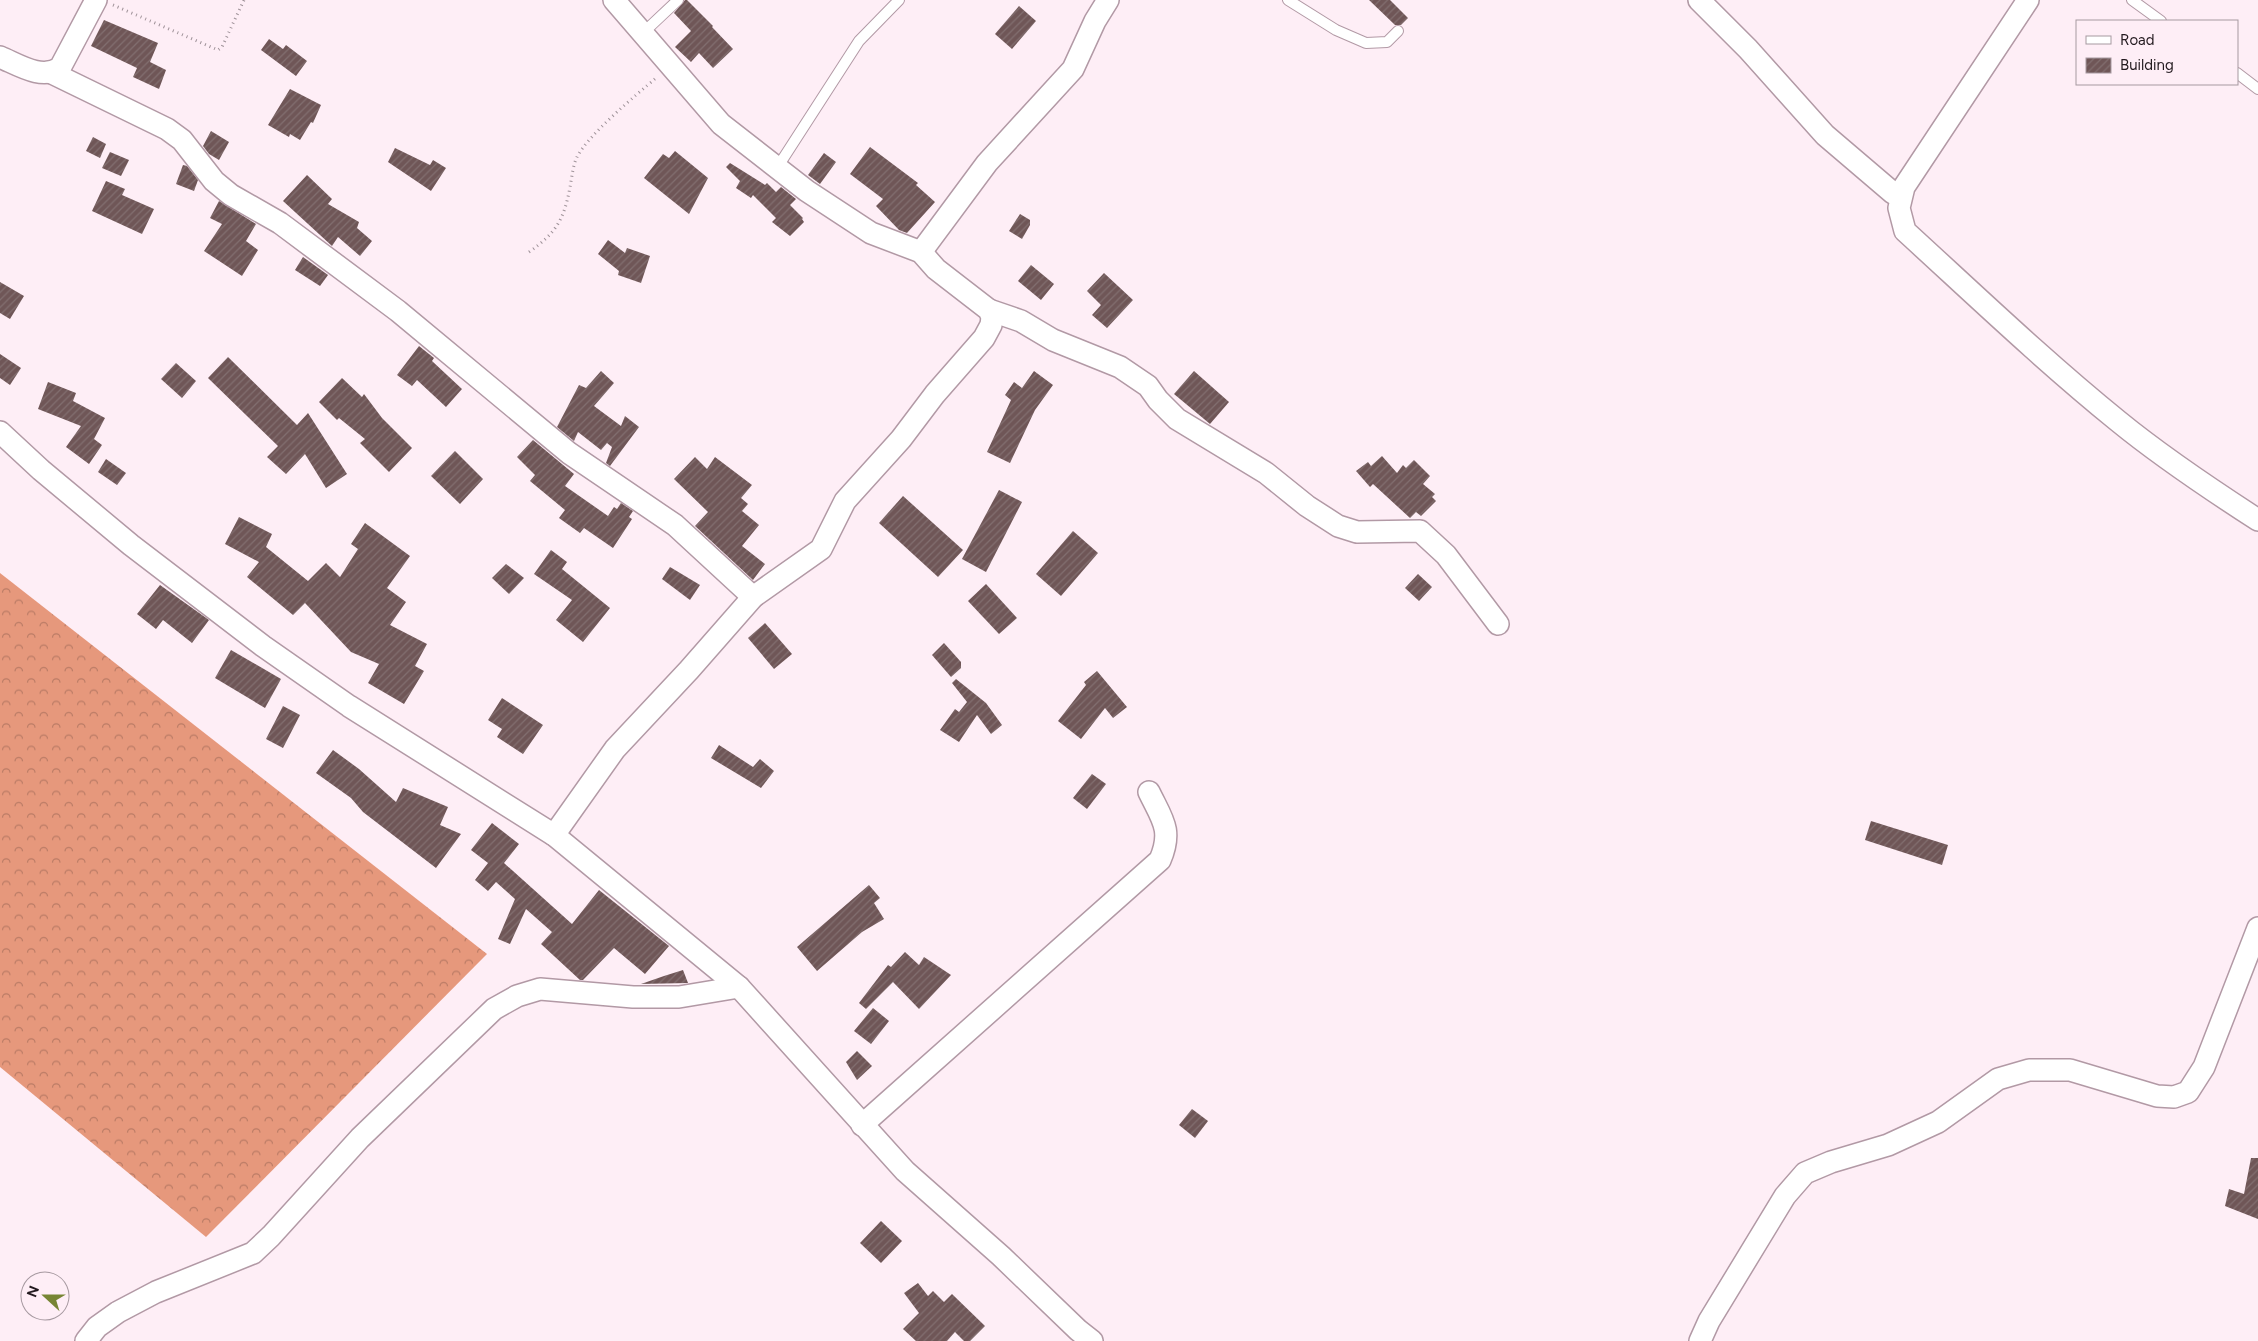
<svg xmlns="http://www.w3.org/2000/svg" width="2258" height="1341" viewBox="0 0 2258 1341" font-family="Figtree,sans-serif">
  <defs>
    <pattern id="forest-crowns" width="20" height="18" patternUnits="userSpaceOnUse" patternTransform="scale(1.25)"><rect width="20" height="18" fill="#e6987c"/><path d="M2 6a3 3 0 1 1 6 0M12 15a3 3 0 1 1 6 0" fill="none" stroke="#ba7b65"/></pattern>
    <pattern id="building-hatch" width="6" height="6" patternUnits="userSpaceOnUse" patternTransform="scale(1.25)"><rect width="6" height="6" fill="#6f5657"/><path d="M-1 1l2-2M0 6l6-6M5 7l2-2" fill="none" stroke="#826f70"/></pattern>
  </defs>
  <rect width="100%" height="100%" fill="#feeef6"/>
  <!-- forest -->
  <path fill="url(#forest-crowns)" d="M0,573L487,954L206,1237L0,1067Z"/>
  <!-- building -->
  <g fill="url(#building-hatch)">
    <path d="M685,0H687L713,26L712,27L733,49L713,68L699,53L691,62L675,47L691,31L674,13Z"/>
    <path d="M1369,0H1390L1408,18L1401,25H1395Z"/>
    <path d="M1019,6L1036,21L1012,49L995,34Z"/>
    <path d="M104,20L158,43L150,62L166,70L159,89L133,77L137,68L91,46Z"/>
    <path d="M269,39L283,49L286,45L307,61L296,76L261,50Z"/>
    <path d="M290,89L321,105L313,123L311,122L300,140L290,134L289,137L268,125Z"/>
    <path d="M211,131L229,142L219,160L209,154L203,146Z"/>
    <path d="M93,137L106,144L100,158L86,151Z"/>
    <path d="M870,147L918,183L916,185L935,202L907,233L899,230L876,206L883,199L850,174Z"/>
    <path d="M395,148L430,165L433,160L446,168L431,191L388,162Z"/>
    <path d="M675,151L708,178L689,214L644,178L663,154L669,158Z"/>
    <path d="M110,152L129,160L121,176L102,168Z"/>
    <path d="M824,153L836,162L820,184L808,175Z"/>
    <path d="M730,163L765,185L767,183L776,192L781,187L796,199L790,205L803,218L802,219L804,222L790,236L772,222L776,218L753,195L751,198L736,188L740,181L726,167Z"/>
    <path d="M183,165L187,166L198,180L194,191L176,184Z"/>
    <path d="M307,175L332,199L328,204L359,222L357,228L372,241L360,256L338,237L332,246L283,201Z"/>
    <path d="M106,181L125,189L122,195L154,209L142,234L92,211Z"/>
    <path d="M219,201L256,224L246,241L258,250L242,276L204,251L222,224L210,218Z"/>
    <path d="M1020,214L1030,220V225L1022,239L1009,231Z"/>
    <path d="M608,240L625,253L627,248L650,256L641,283L618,275L619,271L598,254Z"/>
    <path d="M303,257L328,275L320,286L295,270Z"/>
    <path d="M1031,265L1054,284L1041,300L1018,281Z"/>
    <path d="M1104,273L1133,300L1107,328L1092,315L1101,305L1087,291Z"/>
    <path d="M0,282L24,296L10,319L0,313Z"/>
    <path d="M419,346L434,358L432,361L462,389L446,407L417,380L412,386L397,375Z"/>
    <path d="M0,354L21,368L10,385L0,378Z"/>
    <path d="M228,357L297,425L308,413L347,474L326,488L305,454L286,474L267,457L278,446L208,378Z"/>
    <path d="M176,363L196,381L182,398L161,379Z"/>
    <path d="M601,371L614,383L594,406L621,426L625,416L639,427L610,466L606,463L612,447L607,443L601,450L578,432L574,441L557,427L579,385L586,388Z"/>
    <path d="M1034,371L1053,385L1035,410L1010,463L987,452L1011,400L1005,395L1014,382L1022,388Z"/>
    <path d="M1194,371L1229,402L1210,424L1174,394Z"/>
    <path d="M342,378L362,397L364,394L382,418L412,448L389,472L360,443L365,439L339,418L337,420L319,402Z"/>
    <path d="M48,382L76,393L73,401L105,418L94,439L102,445L89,464L66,447L81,426L38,409Z"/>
    <path d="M533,440L574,474L565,486L608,516L614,507L617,509L621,503L633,511L629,517L632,519L613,548L584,528L580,533L559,518L565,510L530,481L535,475L517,457Z"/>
    <path d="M455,451L483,479L460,504L431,476Z"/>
    <path d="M1382,456L1397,473L1403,465L1406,468L1414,460L1430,476L1423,484L1435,494L1432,497L1436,501L1421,516L1416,512L1410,518L1373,484L1370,487L1356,471L1368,462L1371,466Z"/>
    <path d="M695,457L707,469L715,457L752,485L741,498L748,504L742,511L759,525L742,546L765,564L753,580L695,526L708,512L674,479Z"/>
    <path d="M106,459L126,473L117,485L98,472Z"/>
    <path d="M999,490L1022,502L986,572L962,559Z"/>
    <path d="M903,496L963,550L938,577L879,523Z"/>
    <path d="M239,517L272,534L266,547L308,581L326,563L340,577L358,549L351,544L365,523L410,556L387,588L406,602L390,625L427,644L415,666L424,671L404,704L368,683L379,664L351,652L305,603L293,615L247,577L259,562L225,544Z"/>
    <path d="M1073,531L1098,553L1061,596L1036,574Z"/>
    <path d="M551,550L567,562L562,569L610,608L583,642L556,620L572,600L534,574Z"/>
    <path d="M506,564L524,578L509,594L492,578Z"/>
    <path d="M670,567L700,585L690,600L662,579Z"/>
    <path d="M1418,574L1432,587L1419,601L1405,588Z"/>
    <path d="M986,584L1017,618L999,634L968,601Z"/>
    <path d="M160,585L209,620L192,643L163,620L156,629L137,614Z"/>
    <path d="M765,623L792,654L774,669L748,638Z"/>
    <path d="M944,643L961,662V668L951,677L932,655Z"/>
    <path d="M231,650L281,679L265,708L215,678Z"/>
    <path d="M1097,671L1127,707L1113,718L1105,708L1081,739L1058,721L1086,685L1084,682Z"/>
    <path d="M956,679L986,703L1002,725L991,734L977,715L959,742L940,730L955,709L959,712L967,702L952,683Z"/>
    <path d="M502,698L543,725L523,754L497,737L502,729L488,720Z"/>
    <path d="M283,706L300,715L283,748L266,739Z"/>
    <path d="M719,745L753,767L760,759L774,771L761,788L711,758Z"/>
    <path d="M333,750L359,769L396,802L403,788L448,807L440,825L461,834L436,868L363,812L351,798L316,773Z"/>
    <path d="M1092,774L1106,784L1087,809L1073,798Z"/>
    <path d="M1871,821L1948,845L1942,865L1865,840Z"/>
    <path d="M492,823L519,844L504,863L572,924L599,890L669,946L645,974L614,948L583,980H580L541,944L552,932L526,909L510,944L498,939L515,899L496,882L488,891L475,880L488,863L471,850Z"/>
    <path d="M869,885L880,898L874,903L884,919L862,932L817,971L797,947Z"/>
    <path d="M905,952L919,965L924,957L951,975L919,1009L893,982L866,1009L859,1003L888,965L891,967Z"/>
    <path d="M683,970L688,983L641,984L664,976Z"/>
    <path d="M873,1008L889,1021L871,1044L854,1031Z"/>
    <path d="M857,1051L872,1066L857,1080L846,1062Z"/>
    <path d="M1192,1109L1208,1121L1195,1138L1179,1125Z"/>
    <path d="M2251,1158H2258V1219L2225,1206L2229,1189L2244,1194Z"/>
    <path d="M881,1221L902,1241L881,1263L860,1243Z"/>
    <path d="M918,1283L928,1296L933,1291L944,1302L952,1294L985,1326L970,1341H964L955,1332L947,1341H916L903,1329L919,1313L904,1293Z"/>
  </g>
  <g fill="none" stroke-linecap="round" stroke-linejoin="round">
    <!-- service casing -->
    <g stroke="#b299a5" stroke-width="12">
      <g id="service">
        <path d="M1288,0L1336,30L1366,43L1387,42L1398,31"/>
        <path d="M2132,0L2161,21"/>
        <path d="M644,32L678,0"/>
        <path d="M2237,73L2258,89"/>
        <path d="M777,168L859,41L899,0"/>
      </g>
    </g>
    <!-- minor casing -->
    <g stroke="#b299a5" stroke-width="24">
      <g id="minor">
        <path d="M1699,0L1748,49L1825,135L1893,193"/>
        <path d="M2028,0L1904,187L1899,208L1905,231C1975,295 2044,361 2118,421C2162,457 2210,489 2258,520"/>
        <path d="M0,57C19,65 41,80 60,68L96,0"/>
        <path d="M52,73L167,129L182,140L214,181L231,195L280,223L398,311L569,453L675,525L753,597"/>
        <path d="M921,252L987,163L1073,69L1095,21L1108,0"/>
        <path d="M989,310L1021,321L1053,340L1120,367L1148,386L1158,400L1177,419L1266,473L1307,506L1338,526L1357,532L1420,531L1446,555L1498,624"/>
        <path d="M0,432L41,470L131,545L263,646L349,706L554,835L739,987L905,1171L1001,1256L1078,1330L1092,1341"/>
        <path d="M554,835L615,749L689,670L753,597L821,549L845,501L901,439L935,394L984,338L991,325L992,317L989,310L936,269L921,252L871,233L807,191L721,124L614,0"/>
        <path d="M862,1125L1160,860C1173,830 1162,819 1149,792"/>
        <path d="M86,1341L97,1327L118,1312L156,1292L253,1253L271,1236L360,1138L494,1009L517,996L540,989L633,997H679L739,987"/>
        <path d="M1700,1341L1709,1321L1785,1196L1805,1173L1831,1162L1888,1145L1938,1122L1998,1079L2029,1070H2070L2157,1096L2174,1097L2188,1092L2204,1067L2258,928"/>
      </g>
    </g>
    <!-- path -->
    <g stroke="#9f9299" stroke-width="3" stroke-dasharray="1 4" stroke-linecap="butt">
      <path d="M113,5L218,50L222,47L244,0"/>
      <path d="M529,252C556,233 564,220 570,187C572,177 573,165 577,157C588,135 636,95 656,78"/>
    </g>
    <!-- service -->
    <use href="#service" stroke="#fff" stroke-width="10"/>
    <!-- minor -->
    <use href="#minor" stroke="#fff" stroke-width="21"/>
  </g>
  <!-- legend -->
  <rect x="2076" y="20" width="162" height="65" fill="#feeef6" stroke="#a699a0"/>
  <rect x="2086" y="36" width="25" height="8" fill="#ffffff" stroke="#a699a0"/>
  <text x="2120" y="45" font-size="15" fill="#231a1f">Road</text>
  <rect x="2086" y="58" width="25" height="15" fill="url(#building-hatch)" stroke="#a699a0"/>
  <text x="2120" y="70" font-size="15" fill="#231a1f">Building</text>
  <!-- north arrow -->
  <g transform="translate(45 1296) rotate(291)"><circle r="24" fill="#feeef6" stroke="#a699a0"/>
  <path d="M0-4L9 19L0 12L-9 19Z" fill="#778534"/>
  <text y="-8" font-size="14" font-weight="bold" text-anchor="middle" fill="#231a1f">N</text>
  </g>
</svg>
